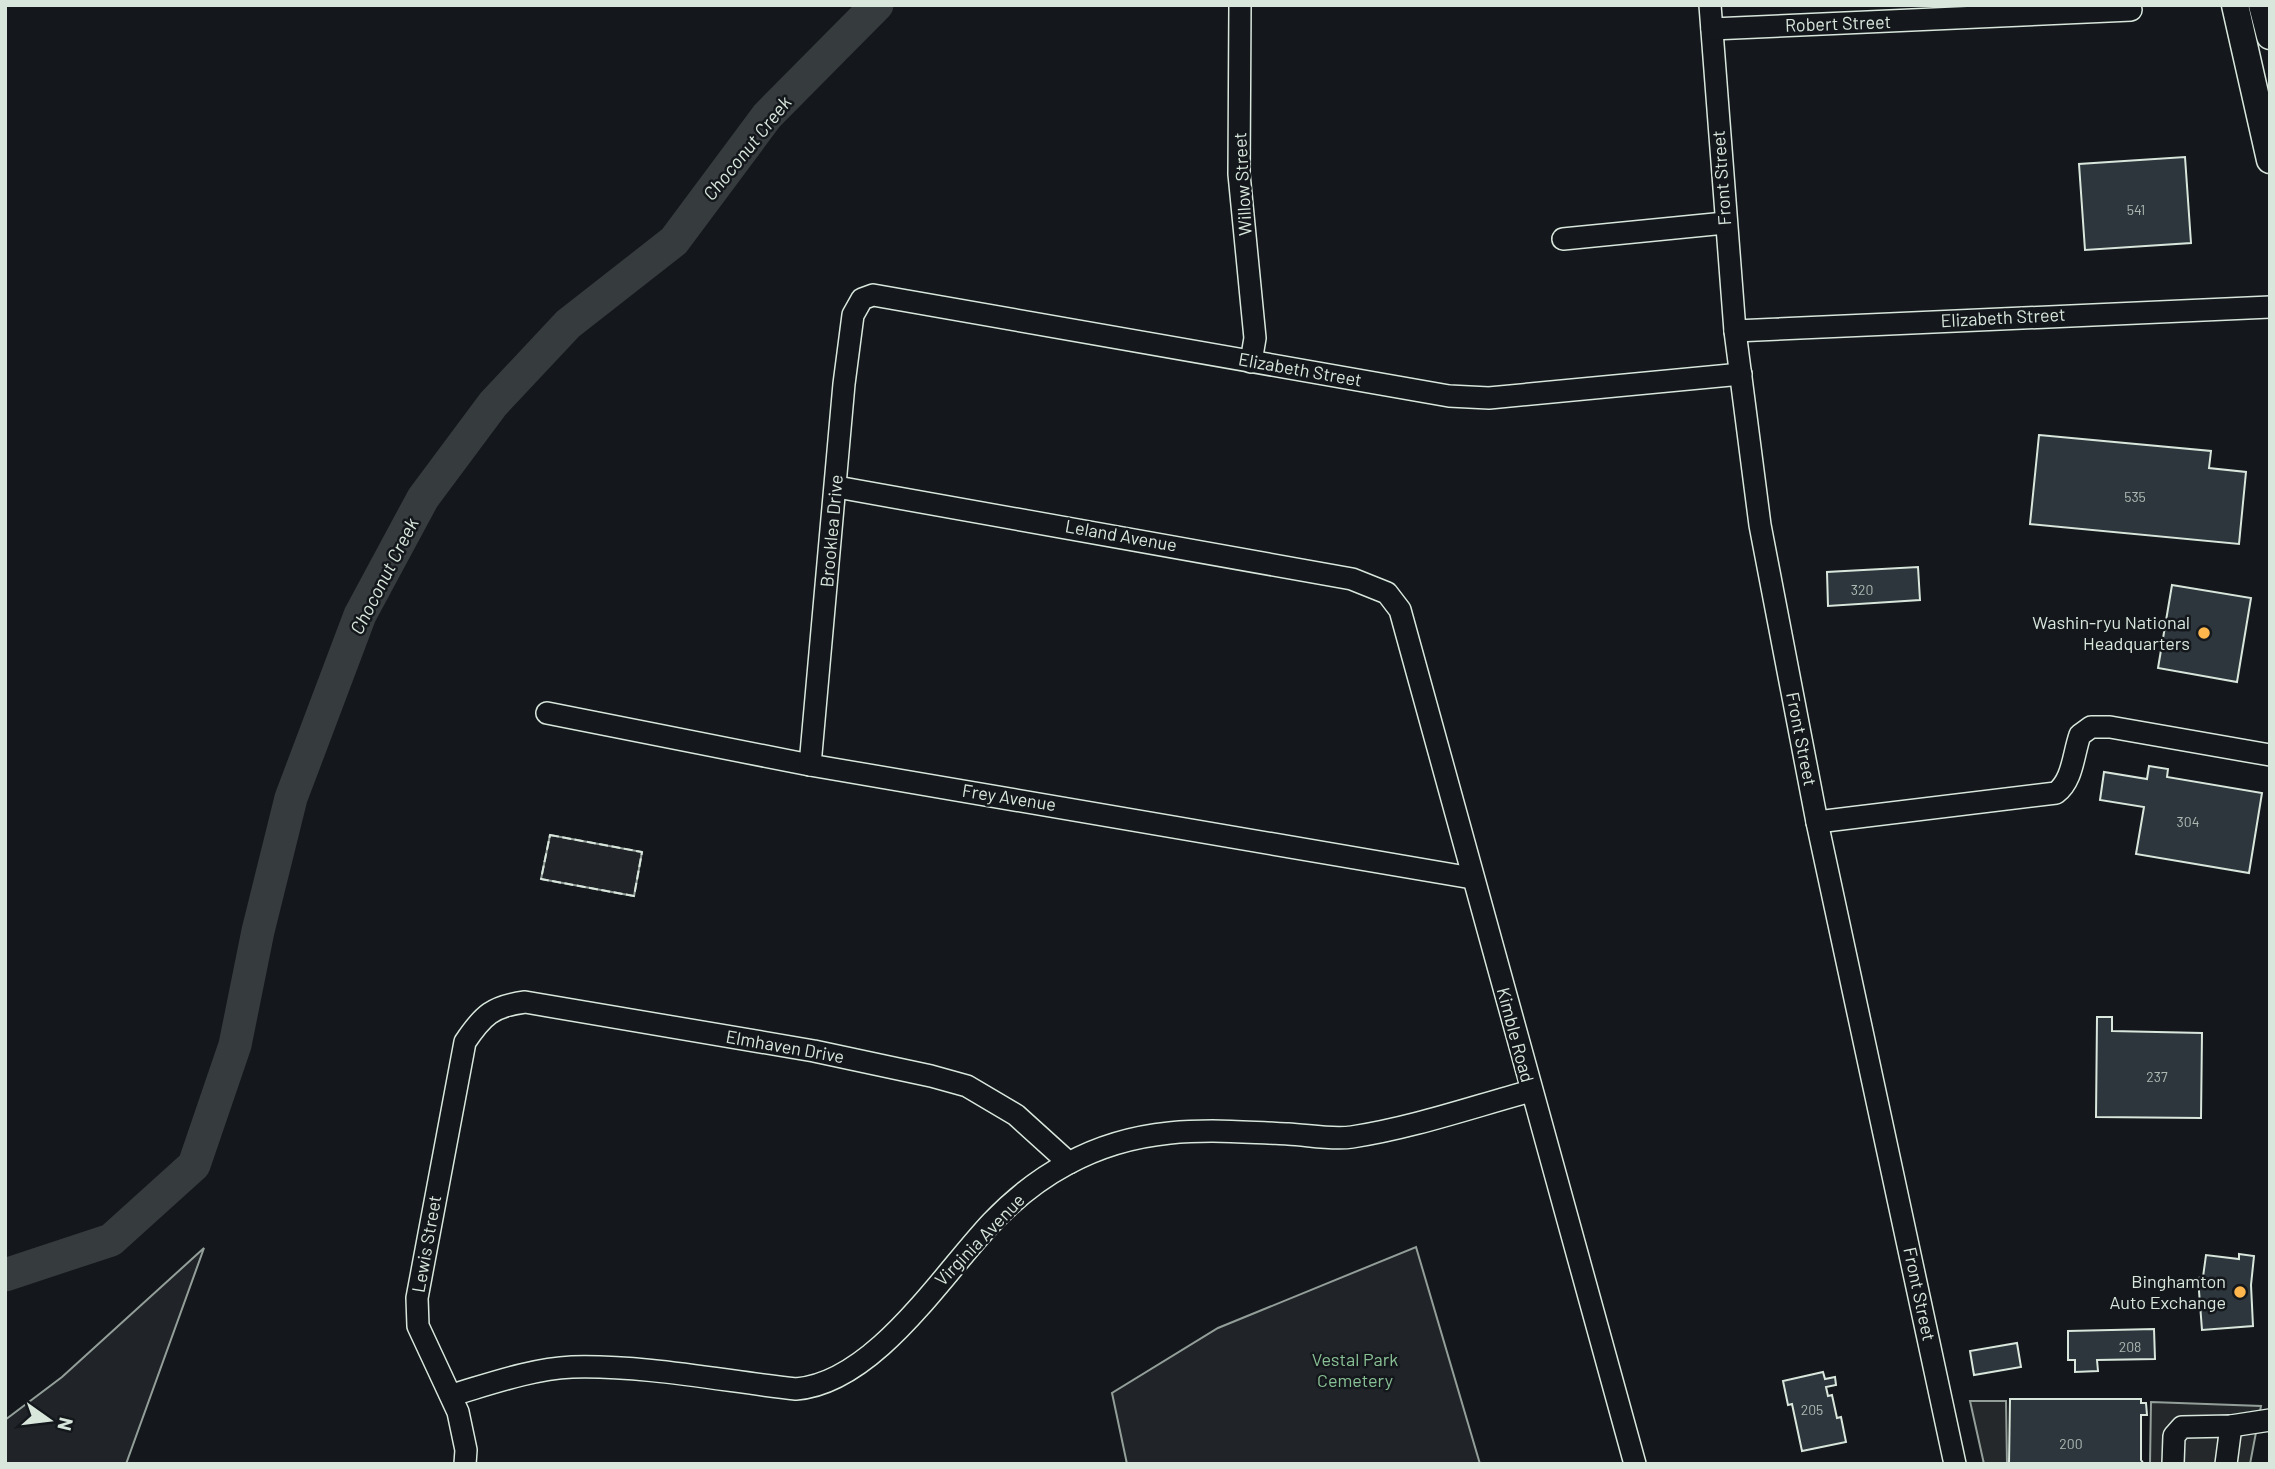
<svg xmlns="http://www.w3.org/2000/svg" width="2275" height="1469" viewBox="0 0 2275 1469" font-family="Barlow,sans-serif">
  <rect width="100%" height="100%" fill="#14181c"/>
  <!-- green -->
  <g fill="#202428" stroke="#939e99" stroke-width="2">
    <path d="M550,835L642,852L634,896L541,879Z"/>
    <path d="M1416,1247L1480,1464H1127L1112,1393L1218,1328Z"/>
    <path d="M204,1248L126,1464H5V1420L62,1377Z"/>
  </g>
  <!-- parking -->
  <g fill="#24282b" stroke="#939e99" stroke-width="2">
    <path d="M1970,1401H2006L2007,1464H1984Z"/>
    <path d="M2151,1402L2261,1406L2250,1464H2150Z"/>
  </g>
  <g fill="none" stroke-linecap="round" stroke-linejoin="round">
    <!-- river -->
    <path stroke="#363b3e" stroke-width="33" d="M5,1275L111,1240L194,1165L235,1045L258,931L291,798L360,615L423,498L493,404L568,324L674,241L767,116L877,5"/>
  </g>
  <!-- building -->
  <g fill="#2c363c" stroke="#d8e6dc" stroke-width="2">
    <path d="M2185,157L2191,243L2085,250L2079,164Z"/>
    <path d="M2039,435L2211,451L2209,468L2246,472L2239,544L2030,524Z"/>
    <path d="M1918,567L1920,600L1828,606L1827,572Z"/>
    <path d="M2172,585L2251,598L2237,682L2158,668Z"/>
    <path d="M2149,766L2168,769L2167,777L2262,793L2249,873L2136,854L2144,807L2100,800L2104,772L2147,779Z"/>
    <path d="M2097,1017H2112V1031L2202,1033L2201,1118L2096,1117Z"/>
    <path d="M2239,1254L2254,1256L2251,1285L2253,1326L2202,1330L2198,1278L2203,1277L2206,1255L2239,1259Z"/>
    <path d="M2154,1329L2155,1359L2097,1360L2098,1371L2075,1372V1360H2068V1331Z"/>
    <path d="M2017,1343L2021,1367L1974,1375L1970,1351Z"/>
    <path d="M1823,1372L1825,1379L1835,1377L1836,1385L1826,1387L1828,1396L1832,1395L1837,1418L1841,1417L1846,1442L1802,1451L1792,1404L1788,1405L1783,1381Z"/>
    <path d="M2010,1399H2141V1403H2146L2147,1415H2141V1460L2144,1464H2009Z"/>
  </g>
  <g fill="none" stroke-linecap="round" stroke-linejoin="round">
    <!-- minor casing -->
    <g stroke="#d8e6dc" stroke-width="24">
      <g id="minor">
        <path d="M1240,5L1239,174L1255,338L1251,362"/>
        <path d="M1710,5L1735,331L1760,525L1817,822L1955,1464"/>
        <path d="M1712,29L2131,10"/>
        <path d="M1563,239L1725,223"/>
        <path d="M1735,331L2270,307"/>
        <path d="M837,487L1352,579L1387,593L1400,610L1635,1464"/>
        <path d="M547,713L810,765L1472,878"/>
        <path d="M810,765L844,384L853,315L862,299L873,295L1449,396L1489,398L1741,374"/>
        <path d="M1817,822L2056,793C2073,780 2073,755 2080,735L2091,727H2110L2270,755"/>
        <path d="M452,1395C490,1384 531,1369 572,1367C646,1365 723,1381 796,1389C874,1383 941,1276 992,1222C1014,1199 1039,1179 1067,1164C1140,1124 1209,1130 1288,1134C1308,1135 1332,1140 1352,1137C1412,1128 1472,1107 1531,1091"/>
        <path d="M465,1464L466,1450L458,1412L418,1326L417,1298L465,1042C483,1015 493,1006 525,1002L814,1051L931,1076L967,1086L1016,1115L1069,1163"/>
        <path d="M2173,1464L2174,1436L2182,1427L2231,1426L2270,1420"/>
        <path d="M2226,1464L2231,1426"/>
      </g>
    </g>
    <!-- major casing -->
    <g stroke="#d8e6dc" stroke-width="29">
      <g id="major">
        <path d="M2235,5L2270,160"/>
        <path d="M2262,5L2270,36"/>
      </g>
    </g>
    <!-- minor -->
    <use href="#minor" stroke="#14181c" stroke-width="21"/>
    <!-- major -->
    <use href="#major" stroke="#14181c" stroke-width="26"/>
    <!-- fence -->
    <path stroke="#d8e6dc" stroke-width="2" stroke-dasharray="9 3.5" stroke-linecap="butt" d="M550,835L642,852L634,896L541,879Z"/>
  </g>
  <!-- markers -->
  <g fill="#ffb74d" stroke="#14181c" stroke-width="2.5">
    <circle cx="2204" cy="633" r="7"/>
    <circle cx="2240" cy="1292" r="7"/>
  </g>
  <g text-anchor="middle" stroke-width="5" stroke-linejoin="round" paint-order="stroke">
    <!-- number labels -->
    <g font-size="14" fill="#adbab4">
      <text x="2136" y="215">541</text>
      <text x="2135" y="502">535</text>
      <text x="1862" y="595">320</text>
      <text x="2188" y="827">304</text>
      <text x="2157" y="1082">237</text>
      <text x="2130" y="1352">208</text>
      <text x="1812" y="1415">205</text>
      <text x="2071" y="1449">200</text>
    </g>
    <!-- street labels -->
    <g font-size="18" fill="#d8e6dc" stroke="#14181c">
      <text transform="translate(1838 24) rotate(-2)" y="6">Robert Street</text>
      <text transform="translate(1722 178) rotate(-94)" y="6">Front Street</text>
      <text transform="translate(1243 184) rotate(-93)" y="6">Willow Street</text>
      <text transform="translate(2003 318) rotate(-3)" y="6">Elizabeth Street</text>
      <text transform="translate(1300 370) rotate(10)" y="6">Elizabeth Street</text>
      <text transform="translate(832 531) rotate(-85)" y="6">Brooklea Drive</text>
      <text transform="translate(1121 536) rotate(10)" y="6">Leland Avenue</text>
      <text transform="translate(1801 739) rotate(79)" y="6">Front Street</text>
      <text transform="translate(1009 798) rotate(9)" y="6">Frey Avenue</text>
      <text transform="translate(1515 1035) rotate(75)" y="6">Kimble Road</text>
      <text transform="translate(785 1047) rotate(10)" y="6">Elmhaven Drive</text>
      <text transform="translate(980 1240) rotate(-46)" y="6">Virginia Avenue</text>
      <text transform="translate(427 1244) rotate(-80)" y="6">Lewis Street</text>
      <text transform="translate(1919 1294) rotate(78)" y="6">Front Street</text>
    </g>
    <!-- poi labels -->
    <g font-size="18" fill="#d8e6dc" stroke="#14181c" text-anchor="end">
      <text x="2190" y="629">Washin-ryu National<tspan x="2190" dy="21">Headquarters</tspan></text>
      <text x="2226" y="1288">Binghamton<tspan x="2226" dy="21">Auto Exchange</tspan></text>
    </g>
    <!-- park labels -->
    <g font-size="18" fill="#8ac095" stroke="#14181c">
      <text x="1355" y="1366">Vestal Park<tspan x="1355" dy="21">Cemetery</tspan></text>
    </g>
    <!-- water labels -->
    <g font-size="19" font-style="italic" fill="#d8e6dc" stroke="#14181c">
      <text transform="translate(747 148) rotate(-51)" y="7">Choconut Creek</text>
      <text transform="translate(384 576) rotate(-63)" y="7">Choconut Creek</text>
    </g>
  </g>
  <!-- border -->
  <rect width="2275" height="1469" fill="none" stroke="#d8e6dc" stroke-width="14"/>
  <!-- north arrow -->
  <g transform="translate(49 1420) rotate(104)" stroke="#14181c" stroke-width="5" paint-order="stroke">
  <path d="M0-5L12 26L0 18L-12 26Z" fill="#d8e6dc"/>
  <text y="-10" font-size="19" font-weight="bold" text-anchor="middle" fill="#d8e6dc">N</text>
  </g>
</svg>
